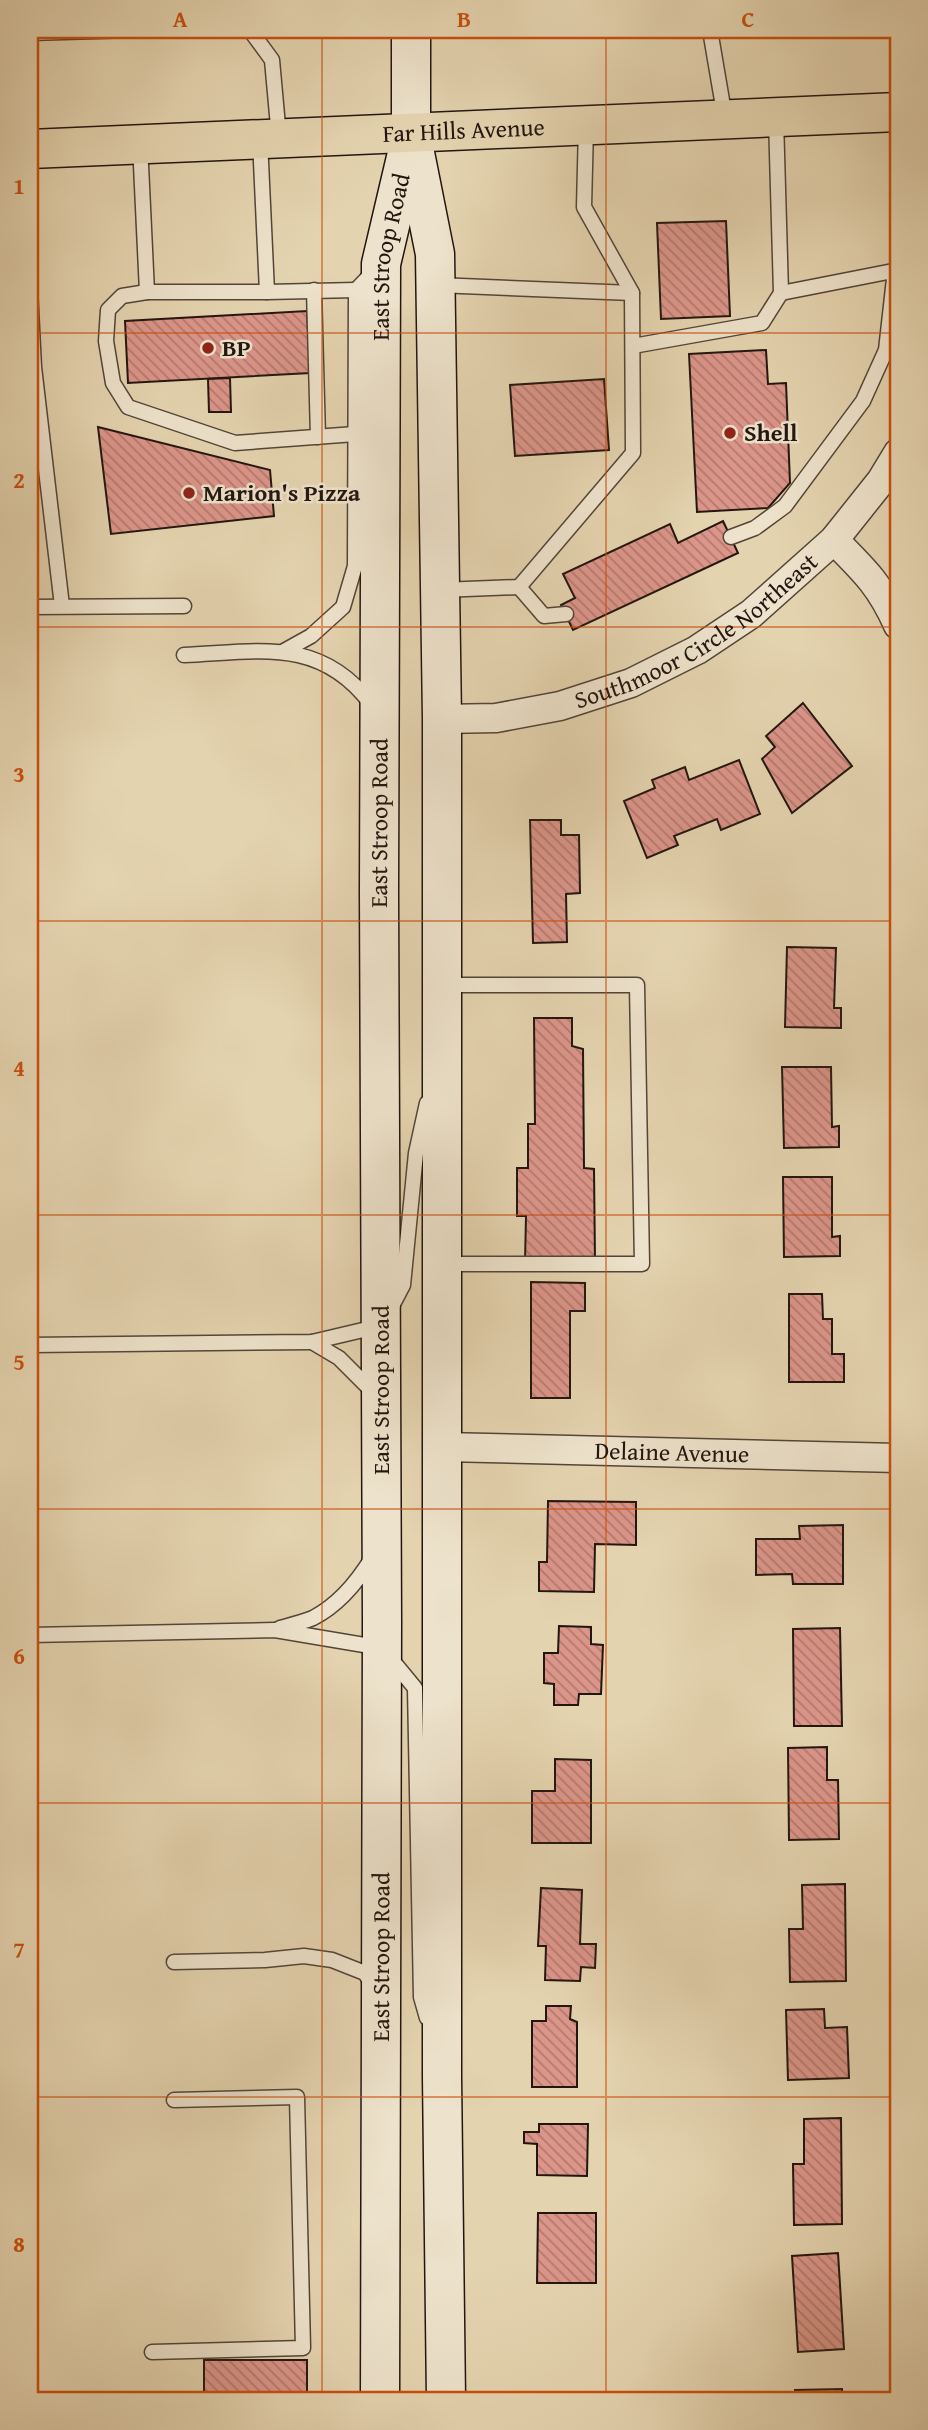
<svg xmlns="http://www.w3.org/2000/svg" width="928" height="2430" viewBox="0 0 928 2430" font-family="'Gentium Book Plus',serif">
  <defs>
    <pattern id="building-back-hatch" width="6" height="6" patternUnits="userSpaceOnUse" patternTransform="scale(1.75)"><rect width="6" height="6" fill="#dc9589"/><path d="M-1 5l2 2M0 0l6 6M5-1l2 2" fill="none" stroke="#b2796f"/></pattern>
  </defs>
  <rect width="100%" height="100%" fill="#e4d3af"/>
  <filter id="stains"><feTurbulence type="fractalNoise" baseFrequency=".00286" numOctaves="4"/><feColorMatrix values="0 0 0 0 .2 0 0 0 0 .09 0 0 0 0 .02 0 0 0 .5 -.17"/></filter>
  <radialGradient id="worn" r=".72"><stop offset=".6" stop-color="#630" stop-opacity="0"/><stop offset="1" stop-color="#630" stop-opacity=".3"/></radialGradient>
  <!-- building -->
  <g fill="url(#building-back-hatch)" stroke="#231610" stroke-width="2">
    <path d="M726,221L730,316L661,319L657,223Z"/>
    <path d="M307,311L310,373L128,383L125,321Z"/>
    <path d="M766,350L768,384L786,383L790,483L768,508L697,512L689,354Z"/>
    <path d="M230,378L231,412H209L208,379Z"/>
    <path d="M604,379L609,450L515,456L510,385Z"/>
    <path d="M98,427L270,470L274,516L111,534Z"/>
    <path d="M723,521L738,553L573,630L561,605L575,598L563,574L670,524L678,543Z"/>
    <path d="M803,703L852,766L792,813L762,759L775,747L766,736Z"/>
    <path d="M739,760L760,814L721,830L717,819L674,836L678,845L647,858L624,801L655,788L652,780L685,767L689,780Z"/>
    <path d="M530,820H561V835H579L580,893L566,894L567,942L533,943Z"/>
    <path d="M787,947L836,948L834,1008H841V1028L785,1027Z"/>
    <path d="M534,1018H572V1046L583,1049L584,1168L594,1169L595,1261L525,1262L526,1216H517V1168H528V1124H535Z"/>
    <path d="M782,1067H831L832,1127L839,1126V1147L784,1148Z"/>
    <path d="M783,1177H832V1237L840,1236V1256L784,1257Z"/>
    <path d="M531,1282L585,1283V1311H570V1398H531Z"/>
    <path d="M789,1294H822L823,1319H832V1354H844V1382H789Z"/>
    <path d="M548,1501L636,1502V1545L595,1544L594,1592L539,1591V1562H547Z"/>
    <path d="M843,1525V1584H793L792,1574L756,1575V1539H800L799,1526Z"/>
    <path d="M559,1626L591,1627V1644L603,1645L601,1694H579L578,1705H554V1684L544,1683V1653H558Z"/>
    <path d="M840,1628L842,1726H794L793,1629Z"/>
    <path d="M827,1747V1780H838L839,1839L789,1840L788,1748Z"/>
    <path d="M555,1759L591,1760V1843H532V1791H555Z"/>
    <path d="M845,1884L846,1981L790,1982L789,1929H803L802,1885Z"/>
    <path d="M541,1888L582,1890L580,1944H596L595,1968L581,1967L580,1981L545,1980L546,1946H538Z"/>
    <path d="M546,2006H571L570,2019L577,2022V2087H532V2021H546Z"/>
    <path d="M824,2009L825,2028L847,2027L849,2078L788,2080L786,2010Z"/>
    <path d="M841,2118L842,2224L794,2225L793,2164H804V2119Z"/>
    <path d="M539,2124H588L587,2176L537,2175V2144L524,2143V2132H539Z"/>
    <path d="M538,2213H596V2283H537Z"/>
    <path d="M838,2253L844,2349L798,2352L792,2256Z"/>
    <rect x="204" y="2360" width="103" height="40"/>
    <path d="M842,2389V2400H795V2390Z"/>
  </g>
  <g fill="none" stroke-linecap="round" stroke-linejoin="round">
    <!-- service casing -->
    <g stroke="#534538" stroke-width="17">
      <g id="service">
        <path d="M250,30L272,60L279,137"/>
        <path d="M710,30L725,118"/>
        <path d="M30,33L132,30"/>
        <path d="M260,140L267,292L356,290"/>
        <path d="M140,144L147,292H267"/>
        <path d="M437,285L632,293"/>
        <path d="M30,289L34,367L62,606"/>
        <path d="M314,290L318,437"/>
        <path d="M147,292L122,296L108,310L106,341L113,383L128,407L235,443L355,434"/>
        <path d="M781,293L898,270"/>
        <path d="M633,346L762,323L781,293L776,119"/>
        <path d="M731,537L755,528L785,506L863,401L886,350L895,270"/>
        <path d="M519,587L544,616L566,614"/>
        <path d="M441,590L519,587L633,453L632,293L584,207L586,127"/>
        <path d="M30,607L184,606"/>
        <path d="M284,651L311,636L343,607L355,566L356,290L375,270"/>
        <path d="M184,655C257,652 320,636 371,704"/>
        <path d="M444,985H637L642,1264H445"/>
        <path d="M392,1306L403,1285L416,1153L427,1103"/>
        <path d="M312,1342L339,1358L375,1394"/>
        <path d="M30,1345L312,1342L380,1326"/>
        <path d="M280,1628C291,1625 303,1622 313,1618C338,1605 358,1581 372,1558"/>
        <path d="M30,1635L275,1630L382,1648L415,1688L421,1997L427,2018"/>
        <path d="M174,1962L265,1960L304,1956L332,1960L365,1973L373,1986"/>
        <path d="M152,2352L303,2348L297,2097L174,2100"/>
      </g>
    </g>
    <!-- minor casing -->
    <g stroke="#534538" stroke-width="31">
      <g id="minor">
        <path d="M834,540C864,570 881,586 898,625"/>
        <path id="s1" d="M442,719L496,718L560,706L631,683L697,650L751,614L834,540L881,481L898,453"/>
        <path id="s2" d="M444,1447L898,1458"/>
      </g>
    </g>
    <!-- secondary casing -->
    <g stroke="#231610" stroke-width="41">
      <g id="secondary">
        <path d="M411,30V133L435,254L442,719V2077L446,2400"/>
        <path id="s3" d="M380,2400L382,1622L379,892L381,264L408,149"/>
      </g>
    </g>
    <!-- primary casing -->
    <g stroke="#231610" stroke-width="41">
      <g id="primary">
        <path id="s4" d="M30,149L898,112"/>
      </g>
    </g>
    <!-- service -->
    <use href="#service" stroke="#ede2cb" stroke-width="14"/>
    <!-- minor -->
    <use href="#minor" stroke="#ede2cb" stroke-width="28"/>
    <!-- secondary -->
    <use href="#secondary" stroke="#ede2cb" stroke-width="38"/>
    <!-- primary -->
    <use href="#primary" stroke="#e4d3af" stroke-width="38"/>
  </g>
  <!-- grid -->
  <path fill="none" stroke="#ca4f0d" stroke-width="2" stroke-opacity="0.55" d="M322,30V2400M606,30V2400M30,333H898M30,627H898M30,921H898M30,1215H898M30,1509H898M30,1803H898M30,2097H898"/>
  <!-- markers -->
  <g fill="#8f2418" stroke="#ede2cb" stroke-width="2.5">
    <circle cx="208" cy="348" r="7"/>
    <circle cx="730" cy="433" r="7"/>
    <circle cx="189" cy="493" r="7"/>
  </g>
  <g text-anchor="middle" stroke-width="5" stroke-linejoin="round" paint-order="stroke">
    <!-- street labels -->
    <g font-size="24" fill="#231610" stroke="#ede2cb">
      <text dy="8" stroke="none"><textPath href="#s4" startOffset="434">Far Hills Avenue</textPath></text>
      <text dy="8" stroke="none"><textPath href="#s3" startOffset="2144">East Stroop Road</textPath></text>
      <text dy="8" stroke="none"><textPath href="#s1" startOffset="276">Southmoor Circle Northeast</textPath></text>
      <text dy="8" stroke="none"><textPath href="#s3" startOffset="1577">East Stroop Road</textPath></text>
      <text transform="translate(381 1390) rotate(-90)" y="8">East Stroop Road</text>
      <text dy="8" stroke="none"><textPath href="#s2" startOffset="228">Delaine Avenue</textPath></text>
      <text dy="8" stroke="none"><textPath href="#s3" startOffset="443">East Stroop Road</textPath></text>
    </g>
    <!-- poi labels -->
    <g font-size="24" font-weight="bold" fill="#231610" stroke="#ede2cb" text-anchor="start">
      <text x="222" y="356">BP</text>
      <text x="744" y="441">Shell</text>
      <text x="203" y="501">Marion's Pizza</text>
    </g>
  </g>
  <!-- margin -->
  <rect width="928" height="2430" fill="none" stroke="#e4d3af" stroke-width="77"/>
  <rect x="38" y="38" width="852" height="2354" fill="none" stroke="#ca4f0d" stroke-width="2.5"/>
  <g font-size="23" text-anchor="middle" font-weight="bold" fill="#ca4f0d">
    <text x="180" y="27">A</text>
    <text x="464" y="27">B</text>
    <text x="748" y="27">C</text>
    <text x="19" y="194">1</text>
    <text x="19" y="488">2</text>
    <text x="19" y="782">3</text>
    <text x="19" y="1076">4</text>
    <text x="19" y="1370">5</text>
    <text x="19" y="1664">6</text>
    <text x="19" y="1958">7</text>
    <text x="19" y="2252">8</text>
  </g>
  <rect width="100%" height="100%" filter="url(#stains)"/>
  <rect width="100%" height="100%" fill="url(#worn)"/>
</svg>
